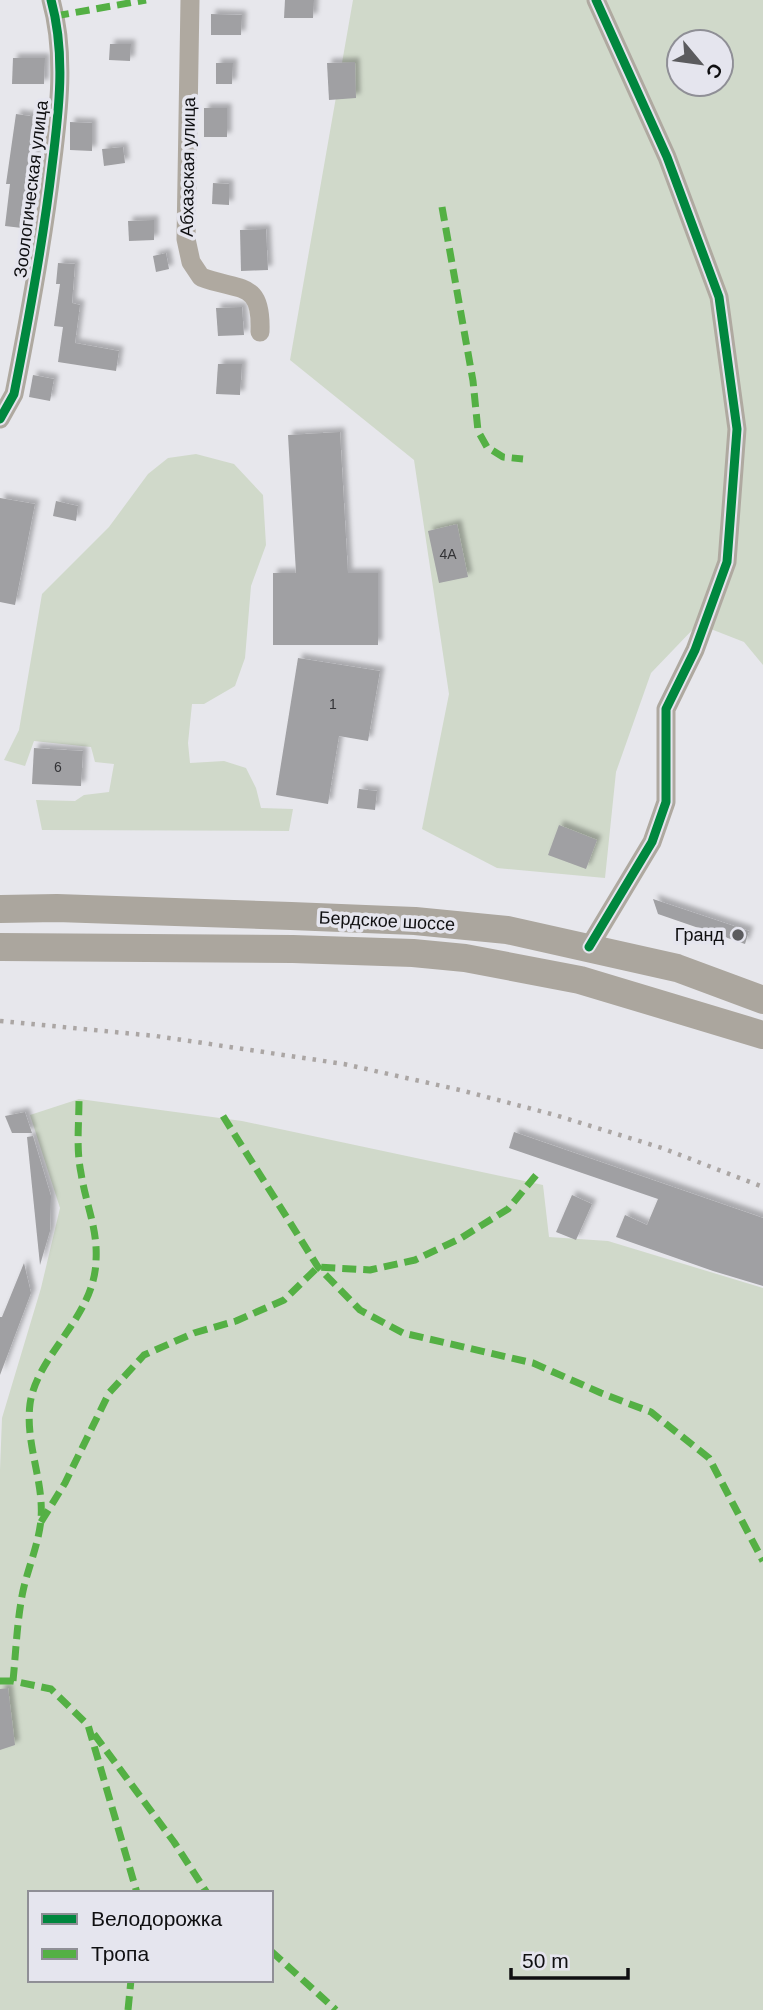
<svg xmlns="http://www.w3.org/2000/svg" width="763" height="2010" viewBox="0 0 763 2010" font-family="Arial,sans-serif">
  <defs>
    <filter id="shadow"><feDropShadow dx="4.5" dy="-4.5" stdDeviation="2" flood-color="#0004"/></filter>
  </defs>
  <rect width="100%" height="100%" fill="#e7e7ec"/>
  <!-- green -->
  <g fill="#d0d9ca" fill-rule="evenodd">
    <path d="M353,0H763V665L744,642L698,624L651,673L616,772L605,878L497,868L422,829L449,694L414,460L290,360ZM679,42H721V84H679Z"/>
    <path d="M196,454L234,464L263,495L266,545L251,586L245,658L235,686L204,704H192L188,743L190,763L224,761L246,768L256,788L261,808L293,809L289,831L42,830L36,800L75,801L84,795L109,792L114,764L95,762L91,747L34,741L25,766L4,760L19,730L42,594L109,527L148,474L168,458Z"/>
    <path d="M79,1099L242,1121L543,1185L549,1237L608,1241L763,1288V2010H0V1470L2,1418L41,1288L60,1208L30,1115ZM30,1893H271V1980H30Z"/>
  </g>
  <!-- building -->
  <g fill="#a0a0a3" filter="url(#shadow)">
    <path d="M285,0H314L313,18H284Z"/>
    <path d="M211,14L242,15L241,35H211Z"/>
    <path d="M110,44H131L130,61L109,60Z"/>
    <path d="M13,58H45L44,84H12Z"/>
    <path d="M355,62L356,98L329,100L327,63Z"/>
    <path d="M216,63H233L232,84H216Z"/>
    <rect x="204" y="108" width="23" height="29"/>
    <path d="M16,114L37,117L36,126L43,127L40,150L36,149L31,187L27,186L22,228L5,226L10,184H6Z"/>
    <path d="M70,122L92,123V151L70,150Z"/>
    <path d="M123,147L125,163L104,166L102,149Z"/>
    <path d="M213,183L229,184V205L212,204Z"/>
    <path d="M154,220V240L129,241L128,221Z"/>
    <path d="M266,229L268,270L241,271L240,230Z"/>
    <path d="M166,253L169,269L156,272L153,256Z"/>
    <path d="M58,263L75,264L72,303L80,305L75,343L119,351L116,371L58,362L63,327L54,326L60,284H56Z"/>
    <path d="M242,307L244,335L218,336L216,308Z"/>
    <path d="M218,364H242L240,395L216,394Z"/>
    <path d="M33,375L54,379L50,401L29,397Z"/>
    <path d="M340,432L348,573H378V645H273V573H296L288,435Z"/>
    <path d="M0,498L35,504L15,605L0,602Z"/>
    <path d="M56,501L78,506L76,521L53,516Z"/>
    <path d="M457,524L468,577L439,583L428,531Z"/>
    <path d="M298,658L380,671L368,741L339,736L328,804L276,795Z"/>
    <path d="M34,748L83,751L81,786L32,784Z"/>
    <path d="M359,789L377,791L375,810L357,808Z"/>
    <path d="M559,825L597,840L586,869L548,855Z"/>
    <path d="M653,899L749,931L745,944L658,914Z"/>
    <path d="M25,1112L32,1133H12L5,1116Z"/>
    <path d="M514,1132L763,1218V1286L713,1271L616,1237L625,1215L647,1225L658,1199L509,1148Z"/>
    <path d="M33,1136L51,1196L50,1231L40,1265L27,1137Z"/>
    <path d="M572,1195L592,1204L576,1240L556,1232Z"/>
    <path d="M24,1263L31,1293L0,1375V1317H2Z"/>
    <path d="M8,1688L15,1745L0,1750V1689Z"/>
  </g>
  <g fill="none" stroke-linecap="round" stroke-linejoin="round">
    <!-- minor -->
    <g stroke="#afa9a0" stroke-width="19">
      <path d="M190,0L186,239L191,262L201,277C241,292 262,280 260,332"/>
      <path d="M0,419L14,394C29,318 43,243 52,166C59,111 66,53 51,0"/>
      <path d="M589,947L652,842L666,802V709L695,650L727,562L737,429L719,297L667,157L596,0"/>
    </g>
    <!-- highway -->
    <g stroke="#aba69e" stroke-width="28">
      <path d="M0,909L57,908L291,916L415,921L507,930L677,968L763,1000"/>
      <path d="M0,947L293,949L413,953L465,958L580,980L763,1035"/>
    </g>
    <!-- rail -->
    <path stroke="#aba6a4" stroke-width="4.5" stroke-dasharray="3.5 7" stroke-linecap="butt" d="M0,1021L156,1036L344,1064L460,1090L555,1115L662,1148L763,1187"/>
    <!-- quiet -->
    <g stroke="#54b044" stroke-width="7" stroke-dasharray="14 7" stroke-linecap="butt">
      <path d="M55,16L146,0"/>
      <path d="M442,207L473,381L478,431L487,447L503,457L523,459"/>
      <path d="M223,1116L318,1267L360,1310L403,1333L533,1363L601,1393L651,1412L709,1458L763,1561"/>
      <path d="M41,1522L65,1483L109,1393L144,1355L194,1333L236,1321L284,1300L318,1267L370,1270L415,1260L461,1238L508,1209L537,1174"/>
      <path d="M0,1681H13L51,1689L88,1725L137,1893"/>
      <path d="M13,1681C16,1651 17,1620 23,1591C28,1568 39,1543 41,1519C44,1480 25,1444 30,1404C37,1354 94,1318 96,1261C98,1229 86,1205 81,1173C76,1149 79,1124 79,1099"/>
      <path d="M94,1734L174,1842L207,1893"/>
      <path d="M271,1951L336,2010"/>
      <path d="M128,2010L131,1980"/>
    </g>
    <!-- cycleway casing -->
    <g stroke="#e5e5ee" stroke-width="13">
      <g id="cycleway">
        <path d="M0,419L14,394C29,318 43,243 52,166C59,111 66,53 51,0"/>
        <path d="M589,947L652,842L666,802V709L695,650L727,562L737,429L719,297L667,157L596,0"/>
      </g>
    </g>
    <!-- cycleway -->
    <use href="#cycleway" stroke="#00873e" stroke-width="9"/>
  </g>
  <!-- markers -->
  <circle fill="#5b5b5e" stroke="#e5e5ee" stroke-width="2.5" cx="738" cy="935" r="7"/>
  <g text-anchor="middle" stroke-width="7" stroke-linejoin="round" paint-order="stroke">
    <!-- number labels -->
    <g font-size="14" fill="#333336">
      <text x="448" y="559">4А</text>
      <text x="333" y="709">1</text>
      <text x="58" y="772">6</text>
    </g>
    <!-- street labels -->
    <g font-size="18" fill="#0f0f11" stroke="#e5e5ee">
      <text transform="translate(188 167) rotate(-89)" y="6">Абхазская улица</text>
      <text transform="translate(31 189) rotate(-83)" y="6">Зоологическая улица</text>
      <text transform="translate(387 921) rotate(3)" y="6">Бердское шоссе</text>
    </g>
    <!-- poi labels -->
    <g font-size="18" fill="#0f0f11" stroke="#e5e5ee" text-anchor="end">
      <text x="724" y="941">Гранд</text>
    </g>
  </g>
  <!-- legend -->
  <rect x="28" y="1891" width="245" height="91" fill="#e5e5ee" stroke="#8f8f96" stroke-width="2"/>
  <rect x="42" y="1914" width="35" height="10" fill="#00873e" stroke="#8f8f96" stroke-width="2"/>
  <text x="91" y="1926" font-size="21" fill="#0f0f11">Велодорожка</text>
  <rect x="42" y="1949" width="35" height="10" fill="#54b044" stroke="#8f8f96" stroke-width="2"/>
  <text x="91" y="1961" font-size="21" fill="#0f0f11">Тропа</text>
  <!-- north arrow -->
  <g transform="translate(700 63) rotate(119)"><circle r="33" fill="#e5e5ee" stroke="#8f8f96" stroke-width="2"/>
  <path d="M0-5L12 26L0 18L-12 26Z" fill="#5b5b5e"/>
  <text y="-10" font-size="19" font-weight="bold" text-anchor="middle" fill="#0f0f11">С</text>
  </g>
  <!-- scale -->
  <path d="M511 1968v10h117v-10" fill="none" stroke="#0f0f11" stroke-width="3.5"/>
  <text x="522" y="1968" font-size="21" fill="#0f0f11" stroke="#e5e5ee" stroke-width="5" paint-order="stroke">50 m</text>
</svg>
